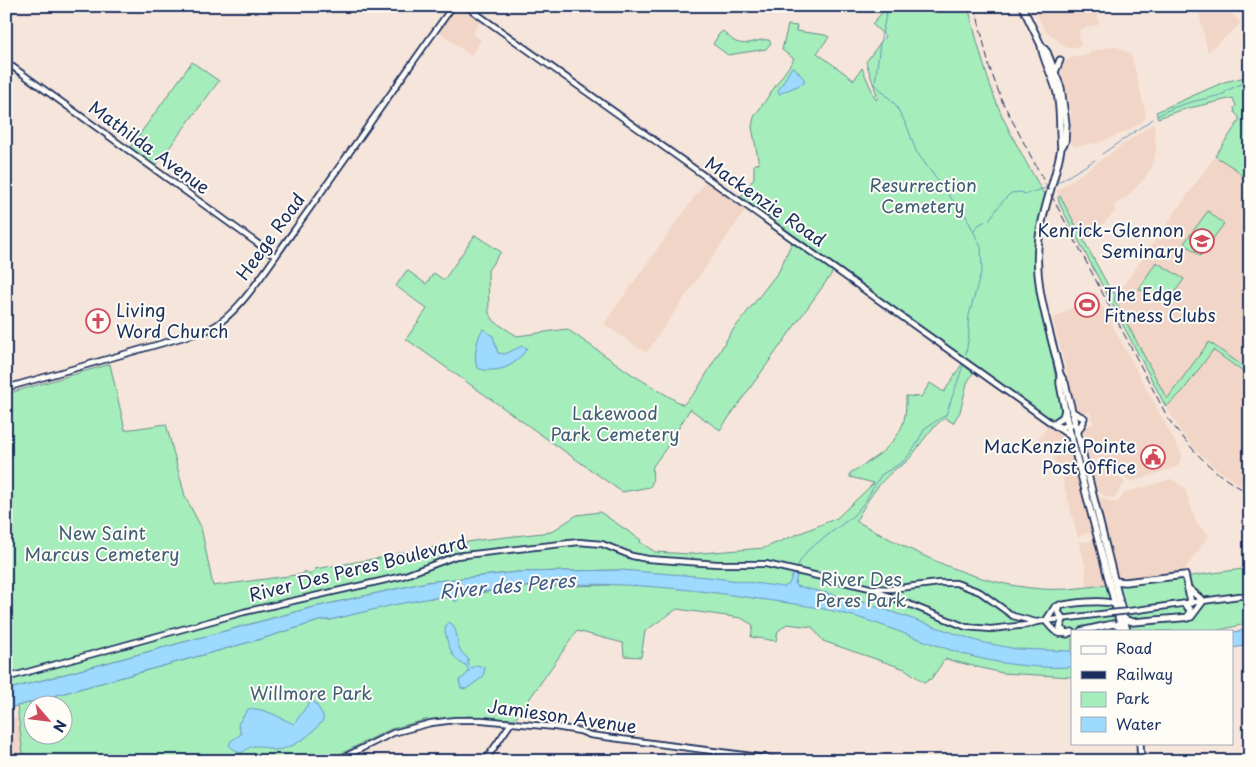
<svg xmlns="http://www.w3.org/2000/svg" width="1256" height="767" viewBox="0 0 1256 767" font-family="'Playpen Sans',sans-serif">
  <rect width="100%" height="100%" fill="#f6e5da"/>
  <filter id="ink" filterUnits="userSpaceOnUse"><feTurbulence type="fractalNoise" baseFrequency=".02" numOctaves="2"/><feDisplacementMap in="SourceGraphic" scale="10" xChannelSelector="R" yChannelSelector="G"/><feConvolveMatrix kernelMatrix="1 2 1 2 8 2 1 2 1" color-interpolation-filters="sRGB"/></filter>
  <g filter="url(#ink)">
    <!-- built -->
    <g fill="#f1d5c6">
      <path d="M1040,6H1095L1099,24L1080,29L1079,36L1081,46L1067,48L1045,30L1037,15V9Z"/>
      <path d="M1197,6H1223L1241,23L1208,52Z"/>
      <path d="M459,7L481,21L472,34L481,40L471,56L438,31L455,8Z"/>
      <path d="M1115,46L1129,53L1132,58L1146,114L1145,119L1129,130L1098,143L1074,146L1071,143V111L1061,68L1064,62L1071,58L1090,54V52Z"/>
      <path d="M1154,123L1156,151L1152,167L1144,179L1127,197L1118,202L1114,207L1116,211L1085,242L1057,191Z"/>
      <path d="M1215,156L1237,170L1250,186V358L1243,367L1209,342L1167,400L1114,299Z"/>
      <path d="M706,181L746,209L646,353L604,324Z"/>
      <path d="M1095,293L1182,455L1178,466L1132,482L1100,458L1090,461L1083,429L1093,423L1090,412L1080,414L1077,412L1053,319Z"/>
      <path d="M1213,350L1250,377V479L1244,487L1215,468L1196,450L1182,433L1166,407L1183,391Z"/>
      <path d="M1048,426L1061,436L1057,445L1047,451L1039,439Z"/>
      <path d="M1063,452L1073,454L1093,531L1082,535L1078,538L1060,469L1053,458Z"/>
      <path d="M1103,465L1125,482L1114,498L1105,496L1095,489L1092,476L1099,466Z"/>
      <path d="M1171,479L1185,488L1196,523L1209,535L1183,572L1117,580L1097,497L1117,503L1125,493Z"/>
      <path d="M1096,539L1109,584L1088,587L1085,575L1087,574L1079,541L1087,542Z"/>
      <path d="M19,717L23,756L6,754V720Z"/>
    </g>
    <!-- green -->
    <g fill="#a5edba" stroke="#608e8c" fill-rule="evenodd">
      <path d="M888,6H968C976,38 984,69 995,99C1008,132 1028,165 1045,196C1024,261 1037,298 1053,362C1056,379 1058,396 1062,412L1061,415L1055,419L1047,416L741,197L754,178V164H759L752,127L754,117L794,59L782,50L788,25L797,26L796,31L825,35L829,37L817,53L854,80L862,68L876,100L878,98L866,62L885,36L872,24Z"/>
      <path d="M723,31C727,34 731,40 736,42C748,47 757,38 769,40L771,43L766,49L728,55L713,44L719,34Z"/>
      <path d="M192,62L219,81L154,168L129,149Z"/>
      <path d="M1250,76V186L1237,170L1215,156L1239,121V117L1235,113L1234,108L1236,106L1233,98L1181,110L1158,118L1156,112L1224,82Z"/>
      <path d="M1060,196L1112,293L1114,292L1116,296L1114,299L1167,399L1209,342L1250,371V377L1213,350L1183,391L1166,407L1059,203L1058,197Z"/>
      <path d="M1208,211L1224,224L1200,256L1184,243Z"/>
      <path d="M475,235L501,252L488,270L489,313L495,322L517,336L567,329L633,375L683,405L697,390L730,334L779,271L792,242L833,272L720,430L690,409L669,444L653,466C651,474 655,480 650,487L622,492L406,339L427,309L396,286L407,270L426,284L434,273L444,280Z"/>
      <path d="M1156,262L1184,279L1166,305L1139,289Z"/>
      <path d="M110,364L125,430L166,424L185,496L201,527L213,586L303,574L305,571L310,575L315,569L385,557L391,558L398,553L480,540L551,532L577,515L600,512L641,540L640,542L655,552L689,554L764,548L837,518L874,483L850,477V473C872,460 897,446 904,420C906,412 906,404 906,396L921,397L930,383L944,392L962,364L973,373L967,383L960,412L953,423L945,418C928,429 922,444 909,459C905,464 899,466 894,470C878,483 865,504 856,521C916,553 972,584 1042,589C1057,590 1072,589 1088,587C1099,586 1107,584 1118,586L1250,568V623L1215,631H1072V677L1002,673L945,659L931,679L928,680L925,683L905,669L823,641L812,627L787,624L778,631L776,641L751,637L753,625L741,618L677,609L645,631L641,657L624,656L623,643L577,631L516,718L511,719L469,716L425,720L391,729L326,761H77L23,754L17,706L261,639L322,620H330C364,612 424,592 458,599L457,597L458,596L521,587L610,585L620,570L518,572L427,582L310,608L6,690V394ZM32,704H62V734H32Z"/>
    </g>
    <!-- water -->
    <g fill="#9ed9fe" stroke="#6a95be">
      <path d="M792,67H794L804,79V83L779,94L778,91Z"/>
      <path d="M483,329L493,336L498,353L505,354L522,346L527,348C519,361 508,370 492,370C486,370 482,371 477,367C473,357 477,337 483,329Z"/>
      <path d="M621,570L708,577L784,587L789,584L793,574L797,575L795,584L796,586L857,600L980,642L1017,649L1072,651V667C1028,669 983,662 942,647C908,636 876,621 841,613C814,606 787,603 759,599C681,587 600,580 521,587C501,589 481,592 461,595L457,596L458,599L456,602L450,597L431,598L393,605L330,620H322L261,639L6,709V690L310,608L427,582L518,572Z"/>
      <path d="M448,622L451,623C462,636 452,647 468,658V664L472,668L478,665L485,668L483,677L466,689L461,688L459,680L464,677L469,671L466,665C452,662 446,641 445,628Z"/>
      <path d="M1250,630V645L1232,648V632Z"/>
      <path d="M311,700H313L323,715V720C313,734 292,750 274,750C268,749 261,745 255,746C242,747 245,761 229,745L231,741L241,734L238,724L248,709C264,707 280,718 294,724Z"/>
    </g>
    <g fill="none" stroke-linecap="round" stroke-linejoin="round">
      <!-- stream -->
      <g stroke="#6a95be" stroke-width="1">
        <path d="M888,6L880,43L875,84L895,104L907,126L916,151L946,192L966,216L981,247L982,269L969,315L968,325L969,334L966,354"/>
        <path d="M1157,116C1180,102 1200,101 1224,94L1226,91L1245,82L1250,84"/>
        <path d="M1102,154L1153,119"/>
        <path d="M1057,183L1095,160"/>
        <path d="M989,220L1002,202L1011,193L1020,192L1026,194L1046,188"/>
        <path d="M974,231L977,226L985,221"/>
        <path d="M797,570L799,563L808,550L853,516L864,503L881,475L904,461L915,447L925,428L946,415L963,366"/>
      </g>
      <!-- secondary casing -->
      <g stroke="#1b2f5e" stroke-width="8">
        <g id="secondary">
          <path d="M466,6L1051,423L1061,427L1075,424"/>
          <path d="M6,62L275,256"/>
          <path d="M6,388L205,331C237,319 270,263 290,236C345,160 398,82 453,6"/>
          <path d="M871,589L966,627L991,629L1027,625L1036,622L1110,613"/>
          <path d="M1130,611L1239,596H1250"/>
          <path d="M6,678L244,612L403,576L456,556L579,542L602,544L632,556L648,559L717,564H766L870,588L891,589L939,583H956L980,592L1013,616L1036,622"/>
          <path d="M336,761L393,733L431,723L455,720H482L555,727L580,731L590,735L790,761"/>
          <path d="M485,761L511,723"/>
        </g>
      </g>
      <!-- primary casing -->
      <g stroke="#1b2f5e" stroke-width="9">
        <g id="primary">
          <path d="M1022,6L1041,45L1047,52L1061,88L1066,124L1065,142L1061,148C1056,178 1043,207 1039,238C1032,284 1050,329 1060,374V384L1067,421L1122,631"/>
          <path d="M1041,45C1042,59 1054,78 1057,93C1061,111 1059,129 1061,147"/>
          <path d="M1055,72L1060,60"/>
          <path d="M1061,376L1065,383L1127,631"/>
          <path d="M1072,412L1084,418"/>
          <path d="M1057,421L1063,417L1065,410"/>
          <path d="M1053,424L1072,437"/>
          <path d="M1077,433L1083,422"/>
          <path d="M1115,581L1125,582L1185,575L1191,603"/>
          <path d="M1184,604L1190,609L1188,618"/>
          <path d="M1060,605L1058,612L1063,619L1060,628L1067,634"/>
          <path d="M1124,619L1133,622L1191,617L1203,601L1188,588"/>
          <path d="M1081,631L1113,624L1121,627"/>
          <path d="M1072,632C1057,636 1055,632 1046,621L1055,607C1069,603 1102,599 1115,604"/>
          <path d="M1140,743L1141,761"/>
          <path d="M6,758L27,761"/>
        </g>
      </g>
      <!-- secondary -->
      <use href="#secondary" stroke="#fdfcf7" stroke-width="4.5"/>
      <!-- primary -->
      <use href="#primary" stroke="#fdfcf7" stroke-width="5.5"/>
      <!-- rail -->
      <path stroke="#1b2f5e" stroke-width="1" stroke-dasharray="8 4" stroke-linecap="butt" d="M975,6L989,66L1002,101L1169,420C1193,451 1214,476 1250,493"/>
      <!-- secondary-bridge casing -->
      <g stroke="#1b2f5e" stroke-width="8" stroke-linecap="butt">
        <path id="secondary-bridge" d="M1110,613L1130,611"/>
      </g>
      <!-- secondary-bridge -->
      <use href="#secondary-bridge" stroke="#fdfcf7" stroke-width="4.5"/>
    </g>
  </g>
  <!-- icons -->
  <defs>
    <g id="school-ring" transform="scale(1.25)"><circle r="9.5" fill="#fdfcf7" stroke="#d1495b" stroke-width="1.5"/><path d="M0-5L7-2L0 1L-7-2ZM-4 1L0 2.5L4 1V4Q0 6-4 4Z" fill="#d1495b"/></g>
    <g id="stadium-ring" transform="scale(1.25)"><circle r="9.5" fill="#fdfcf7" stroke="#d1495b" stroke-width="1.5"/><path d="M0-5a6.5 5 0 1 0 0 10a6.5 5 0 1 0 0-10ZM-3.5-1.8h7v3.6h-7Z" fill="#d1495b"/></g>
    <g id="church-ring" transform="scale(1.25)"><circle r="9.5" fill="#fdfcf7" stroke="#d1495b" stroke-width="1.5"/><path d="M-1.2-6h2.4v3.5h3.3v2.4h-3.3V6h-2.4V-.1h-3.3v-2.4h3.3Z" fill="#d1495b"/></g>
    <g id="civic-ring" transform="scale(1.25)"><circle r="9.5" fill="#fdfcf7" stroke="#d1495b" stroke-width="1.5"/><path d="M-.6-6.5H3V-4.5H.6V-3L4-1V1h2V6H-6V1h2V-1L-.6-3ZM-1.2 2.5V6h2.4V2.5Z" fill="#d1495b"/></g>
  </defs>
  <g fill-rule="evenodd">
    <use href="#school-ring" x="1202" y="241"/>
    <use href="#stadium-ring" x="1087" y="305"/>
    <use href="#church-ring" x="98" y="321"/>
    <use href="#civic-ring" x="1153" y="457"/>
  </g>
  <g text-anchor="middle" stroke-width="4" stroke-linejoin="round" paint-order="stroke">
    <!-- street labels -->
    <g font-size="18" fill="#1b2f5e" stroke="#fdfcf7">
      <text transform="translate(149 148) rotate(36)" y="6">Mathilda Avenue</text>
      <text transform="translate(765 202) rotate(35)" y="6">Mackenzie Road</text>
      <text transform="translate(271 237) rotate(-54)" y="6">Heege Road</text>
      <text transform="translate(358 569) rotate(-14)" y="6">River Des Peres Boulevard</text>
      <text transform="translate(562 717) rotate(8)" y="6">Jamieson Avenue</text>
    </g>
    <!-- park labels -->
    <g font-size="18" fill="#3e5e75" stroke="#fdfcf7">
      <text x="923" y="192">Resurrection<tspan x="923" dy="21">Cemetery</tspan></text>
      <text x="615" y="420">Lakewood<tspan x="615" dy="21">Park Cemetery</tspan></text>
      <text x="102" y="540">New Saint<tspan x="102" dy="21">Marcus Cemetery</tspan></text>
      <text x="861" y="586">River Des<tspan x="861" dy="21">Peres Park</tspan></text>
      <text x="311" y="700">Willmore Park</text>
    </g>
    <!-- poi labels -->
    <g font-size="18" fill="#1b2f5e" stroke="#fdfcf7" text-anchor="end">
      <text x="1184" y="237">Kenrick-Glennon<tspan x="1184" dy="21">Seminary</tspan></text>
      <text x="1104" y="301" text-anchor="start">The Edge<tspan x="1104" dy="21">Fitness Clubs</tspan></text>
      <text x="116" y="317" text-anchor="start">Living<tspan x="116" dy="21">Word Church</tspan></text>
      <text x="1136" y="453">MacKenzie Pointe<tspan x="1136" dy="21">Post Office</tspan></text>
    </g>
    <!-- water labels -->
    <g font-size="19" font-style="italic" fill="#3c5a86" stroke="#fdfcf7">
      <text transform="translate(507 586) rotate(-5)" y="7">River des Peres</text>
    </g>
  </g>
  <!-- margin -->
  <rect width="1256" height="767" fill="none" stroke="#fdfcf7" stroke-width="25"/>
  <rect x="12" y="12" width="1231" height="742" fill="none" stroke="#1b2f5e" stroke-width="2" filter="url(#ink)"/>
  <!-- legend -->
  <rect x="1071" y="630" width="162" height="115" fill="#fdfcf7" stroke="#a3aaba"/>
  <rect x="1081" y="646" width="25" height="8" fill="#fdfcf7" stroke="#a3aaba"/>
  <text x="1116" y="654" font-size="15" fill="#1b2f5e">Road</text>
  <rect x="1081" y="671" width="25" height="8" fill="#1b2f5e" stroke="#a3aaba"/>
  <text x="1116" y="680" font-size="15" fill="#1b2f5e">Railway</text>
  <rect x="1081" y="692" width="25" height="15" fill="#a5edba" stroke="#a3aaba"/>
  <text x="1116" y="704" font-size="15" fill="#1b2f5e">Park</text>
  <rect x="1081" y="717" width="25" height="15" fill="#9ed9fe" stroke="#a3aaba"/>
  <text x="1116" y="730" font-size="15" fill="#1b2f5e">Water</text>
  <!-- north arrow -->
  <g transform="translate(48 720) rotate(118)"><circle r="24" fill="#fdfcf7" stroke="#a3aaba"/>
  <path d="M0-4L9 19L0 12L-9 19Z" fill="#d1495b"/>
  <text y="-8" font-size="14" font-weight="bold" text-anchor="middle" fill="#1b2f5e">N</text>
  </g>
</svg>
